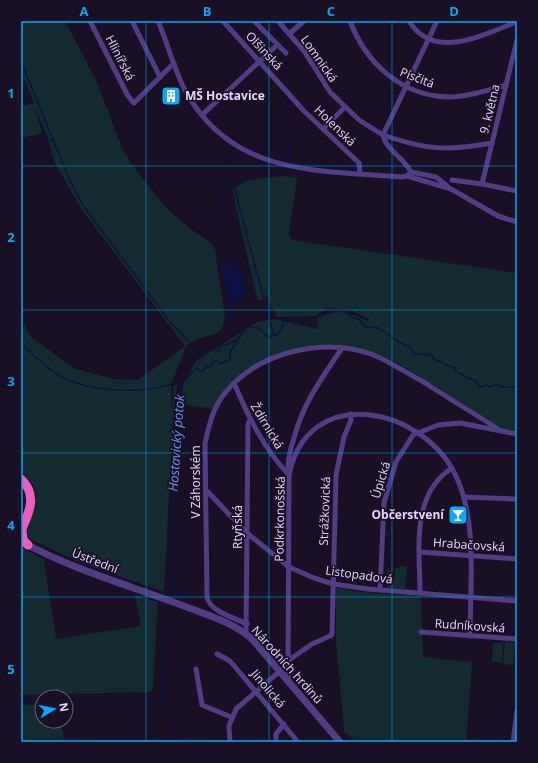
<svg xmlns="http://www.w3.org/2000/svg" width="538" height="763" viewBox="0 0 538 763" font-family="'Open Sans',sans-serif">
  <rect width="100%" height="100%" fill="#191026"/>
  <!-- green -->
  <g fill="#132a30">
    <path d="M21,21H65L96,80L122,148L132,165L167,209L192,230L209,241L215,249L225,317L222,329L215,334L197,339L186,346L171,385V408L174,385H177L173,418L164,592L77,561L30,539L27,532L33,511L36,495L34,486L21,471V350L24,324L32,338L74,368L112,379L138,380L185,346L80,207L54,161L47,136L35,108L42,133L21,138V106L34,103L21,71Z"/>
    <path d="M280,176L297,177L289,234L292,240L517,273V432L502,429L396,362L349,346L316,347L284,352L258,363L233,381L215,409L180,404L184,382L197,360L257,322L275,319L318,329L317,318C339,308 347,312 368,321L369,319L349,309L326,308L316,316L277,317L275,311L270,306L265,289L266,297L260,301L257,299L232,189L246,181Z"/>
    <path d="M21,547L44,560L56,639L141,626L135,595L158,602L153,689L149,692L21,695Z"/>
    <path d="M400,566H407L405,589L388,588L387,570H390L391,579H395V568H400Z"/>
    <path d="M336,588L370,593L421,596L423,657L472,662L466,742H356L344,731L336,641Z"/>
    <path d="M505,642L515,643L513,665L503,664Z"/>
    <path d="M493,643H503L502,663L492,662Z"/>
    <path d="M42,704V721H61L64,742H21V705Z"/>
  </g>
  <!-- water -->
  <path fill="#0c1343" d="M224,264L235,265C244,273 248,286 244,297L241,299H234L228,295L227,282L222,274L220,267Z"/>
  <g fill="none" stroke-linecap="round" stroke-linejoin="round">
    <!-- stream -->
    <g stroke="#0c1343" stroke-width="1.5">
      <path d="M272,21L286,37L288,91"/>
      <path d="M21,61L67,174L82,204L171,323L191,344"/>
      <path d="M288,95L289,161L291,163L354,169"/>
      <path d="M21,148L52,140"/>
      <path d="M233,183L265,303"/>
      <path d="M216,230L225,183L237,152"/>
      <path d="M232,298L230,304L232,306L231,315L234,321"/>
      <path d="M266,307L268,314"/>
      <path d="M269,319L274,335"/>
      <path d="M21,344C34,354 47,370 62,377C94,393 136,393 170,385"/>
      <path d="M195,348C199,354 207,353 211,349L218,351L222,344L226,345L236,340"/>
      <path d="M176,384L182,383"/>
      <path d="M189,599C184,591 174,591 169,583L177,394L182,383L197,368L202,372L206,366L211,367L214,361H218L220,364L230,359V352L246,327L258,328L269,337L279,333L285,320H315L325,310L346,311L353,318L359,319L365,327L379,328L400,343L411,347L414,354L433,355V359C441,360 447,367 455,368V371L477,382L480,387L486,385L491,387L497,384L501,387H517"/>
      <path d="M162,695L172,713L178,742"/>
      <path d="M21,701H42"/>
      <path d="M66,702L154,704L160,701L165,676L166,635L185,620"/>
      <path d="M63,721L67,742"/>
    </g>
    <!-- minor -->
    <g stroke="#503d83" stroke-width="5">
      <path d="M90,21L128,96L134,103L174,63"/>
      <path d="M132,21L160,77"/>
      <path d="M158,21C168,44 174,70 186,92C233,176 317,170 401,177L407,176L411,172"/>
      <path d="M223,21L304,111L359,163L360,173"/>
      <path d="M254,21L286,53"/>
      <path d="M278,21L304,51L330,92L359,120L383,135C386,150 404,158 411,172"/>
      <path d="M350,21C366,63 401,96 449,97C468,97 487,90 506,85"/>
      <path d="M409,21C434,62 484,34 517,22"/>
      <path d="M437,21L383,135C426,150 447,151 492,143"/>
      <path d="M289,34L304,21"/>
      <path d="M202,115L277,45"/>
      <path d="M323,129L345,107"/>
      <path d="M411,172L436,177L447,186"/>
      <path d="M407,176L451,189L498,216L517,222"/>
      <path d="M452,180L482,184L517,191"/>
      <path d="M482,184L517,40"/>
      <path d="M234,383C248,416 264,449 289,475"/>
      <path d="M288,468C288,458 291,447 294,438C303,403 322,378 342,348"/>
      <path d="M206,490L248,534L289,567L314,578L333,584L368,589L517,601"/>
      <path d="M464,497L517,499"/>
      <path d="M420,552L517,559"/>
      <path d="M380,589L384,503L396,462L413,435L438,425L460,423L517,434"/>
      <path d="M420,593C420,550 410,495 452,468"/>
      <path d="M247,624C235,618 209,611 207,597L205,443C209,426 213,407 225,393C258,352 322,337 371,354C389,361 405,372 422,381C448,398 475,414 501,431"/>
      <path d="M421,632L517,639"/>
      <path d="M246,634L248,424L250,420"/>
      <path d="M217,654L230,661L298,742"/>
      <path d="M289,660L312,644L332,635L336,475L344,437L351,420V414"/>
      <path d="M196,669L202,705L231,717"/>
      <path d="M288,681L289,475C308,382 422,407 455,474C478,520 470,585 470,636"/>
      <path d="M230,742L229,726L236,709L280,671"/>
      <path d="M276,742V734L284,724"/>
      <path d="M513,742L517,711"/>
    </g>
    <!-- tertiary -->
    <path stroke="#503d83" stroke-width="7" d="M24,543C74,570 131,586 184,606C207,615 233,622 252,639L340,742"/>
    <!-- trunk -->
    <g stroke="#ee5cbc" stroke-width="9">
      <path d="M21,479C38,495 29,513 21,531"/>
      <path d="M22,530L23,540L28,545"/>
    </g>
  </g>
  <!-- grid -->
  <path fill="none" stroke="#0aa8f6" stroke-width="1" stroke-opacity="0.55" d="M146,21V742M269,21V742M392,21V742M21,166H517M21,310H517M21,453H517M21,597H517"/>
  <!-- icons -->
  <defs>
    <g id="building-square" transform="scale(1)"><rect x="-9" y="-9" width="18" height="18" rx="4" fill="#0aa8f6" stroke="#191026"/><path d="M-4-6H4V6H1V3H-1V6H-4ZM-2.5-4.3h1.7v1.8h-1.7ZM.8-4.3h1.7v1.8H.8ZM-2.5-1h1.7V.8h-1.7ZM.8-1h1.7V.8H.8Z" fill="#fff"/></g>
    <g id="bar-square" transform="scale(1)"><rect x="-9" y="-9" width="18" height="18" rx="4" fill="#0aa8f6" stroke="#191026"/><path d="M-6-5H6L.8 .8V4.5H3.5V6h-7V4.5H-.8V.8Z" fill="#fff"/></g>
  </defs>
  <g fill-rule="evenodd">
    <use href="#building-square" x="171" y="96"/>
    <use href="#bar-square" x="458" y="515"/>
  </g>
  <g text-anchor="middle" stroke-width="3.5" stroke-linejoin="round" paint-order="stroke">
    <!-- street labels -->
    <g font-size="12" fill="#e4d6fe" stroke="#191026">
      <text transform="translate(264 51) rotate(47)" y="4">Olšinská</text>
      <text transform="translate(120 58) rotate(63)" y="4">Hlinířská</text>
      <text transform="translate(319 59) rotate(55)" y="4">Lomnická</text>
      <text transform="translate(417 78) rotate(21)" y="4">Písčitá</text>
      <text transform="translate(490 109) rotate(-76)" y="4">9. května</text>
      <text transform="translate(335 126) rotate(44)" y="4">Holenská</text>
      <text transform="translate(267 426) rotate(59)" y="4">Ždírnická</text>
      <text transform="translate(381 480) rotate(-73)" y="4">Úpická</text>
      <text transform="translate(196 482) rotate(-90)" y="4">V Záhorském</text>
      <text transform="translate(325 511) rotate(-88)" y="4">Strážkovická</text>
      <text transform="translate(280 519) rotate(-89)" y="4">Podkrkonošská</text>
      <text transform="translate(238 527) rotate(-90)" y="4">Rtyňská</text>
      <text transform="translate(469 545) rotate(4)" y="4">Hrabačovská</text>
      <text transform="translate(95 561) rotate(21)" y="4">Ústřední</text>
      <text transform="translate(359 575) rotate(8)" y="4">Listopadová</text>
      <text transform="translate(470 626) rotate(4)" y="4">Rudníkovská</text>
      <text transform="translate(287 665) rotate(48)" y="4">Národních hrdinů</text>
      <text transform="translate(268 689) rotate(50)" y="4">Jinolická</text>
    </g>
    <!-- poi labels -->
    <g font-size="12" font-weight="bold" fill="#e4d6fe" stroke="#191026" text-anchor="start">
      <text x="185" y="100">MŠ Hostavice</text>
      <text x="444" y="519" text-anchor="end">Občerstvení</text>
    </g>
    <!-- water labels -->
    <g font-size="13" font-style="italic" fill="#6895fa" stroke="#191026">
      <text transform="translate(176 443) rotate(-86)" y="5">Hostavický potok</text>
    </g>
  </g>
  <!-- border -->
  <rect width="538" height="763" fill="none" stroke="#191026" stroke-width="44"/>
  <!-- north arrow -->
  <g transform="translate(54 709) rotate(80)"><circle r="19" fill="#191026" stroke="#6a5f7c"/>
  <path d="M0-3L7 15L0 10L-7 15Z" fill="#0aa8f6"/>
  <text y="-6" font-size="11" font-weight="bold" text-anchor="middle" fill="#e4d6fe">N</text>
  </g>
  <rect x="22" y="22" width="494" height="719" fill="none" stroke="#0aa8f6" stroke-width="1.5"/>
  <g font-size="13" text-anchor="middle" font-weight="bold" fill="#0aa8f6">
    <text x="84" y="16">A</text>
    <text x="207" y="16">B</text>
    <text x="331" y="16">C</text>
    <text x="454" y="16">D</text>
    <text x="11" y="98">1</text>
    <text x="11" y="242">2</text>
    <text x="11" y="386">3</text>
    <text x="11" y="530">4</text>
    <text x="11" y="674">5</text>
  </g>
</svg>
